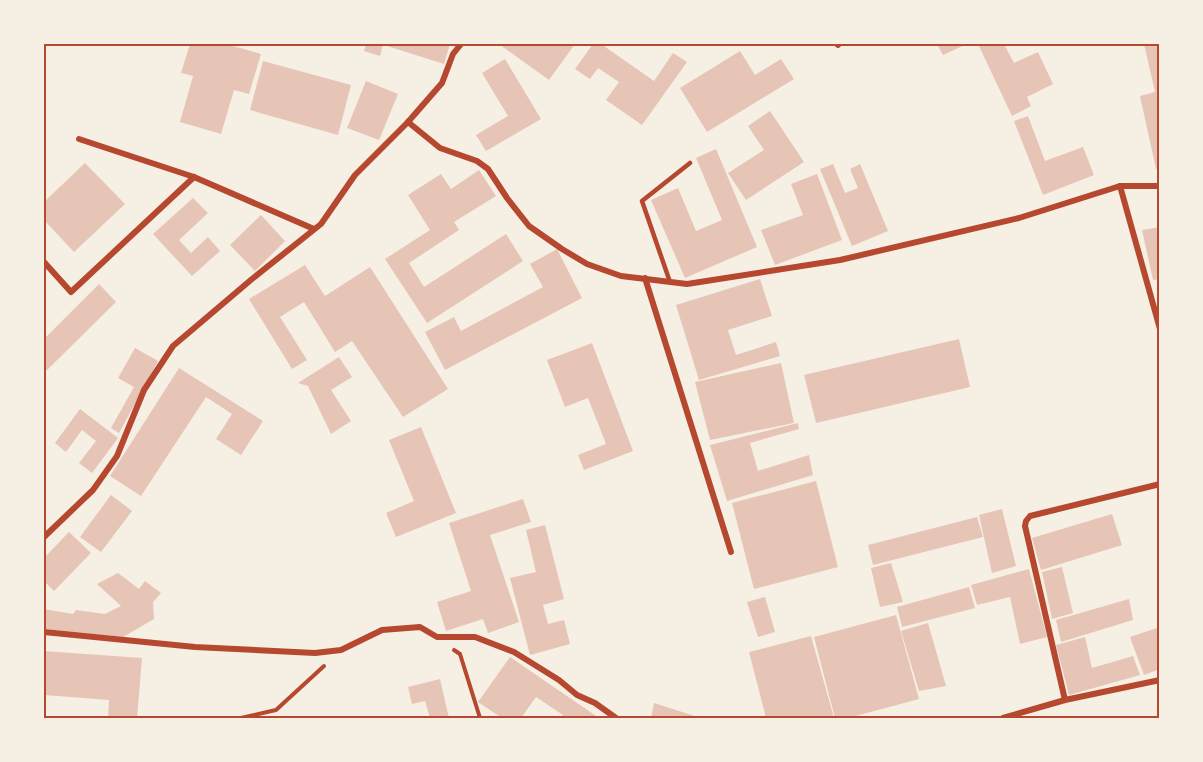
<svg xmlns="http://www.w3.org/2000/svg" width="1203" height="762" viewBox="0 0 1203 762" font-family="Literata,serif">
  <rect width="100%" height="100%" fill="#f6efe4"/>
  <!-- building -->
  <g fill="#e6c5b7">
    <path d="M190,44H226L261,54L249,94L234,90L221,134L180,122L193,76L181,73Z"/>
    <path d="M366,44H383L380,56L364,51Z"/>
    <path d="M388,44H450L444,64L387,46Z"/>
    <path d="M499,44H575L549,80Z"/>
    <path d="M593,44H601L654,81L673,53L687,62L642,125L606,100L619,82L598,68L590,79L575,69Z"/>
    <path d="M937,44H967L943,55Z"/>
    <path d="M978,44H1004L1014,63L1038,52L1053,84L1027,97L1031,106L1012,116Z"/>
    <path d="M1144,44H1160V168L1156,169L1140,96L1155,92Z"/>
    <path d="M740,51L755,75L781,59L794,79L707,132L680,88Z"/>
    <path d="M505,59L541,119L486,151L476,135L508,116L482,73Z"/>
    <path d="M263,61L351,85L338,135L250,110Z"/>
    <path d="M366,81L398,94L379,140L347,128Z"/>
    <path d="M770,111L804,162L746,200L728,173L764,150L748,126Z"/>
    <path d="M1028,116L1045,161L1083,147L1094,175L1043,195L1014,121Z"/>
    <path d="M716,149L757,247L685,278L651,200L678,188L696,231L722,220L696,158Z"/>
    <path d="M85,163L125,204L74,252L44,220V202Z"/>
    <path d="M833,164L845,193L858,188L850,169L860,164L888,231L852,246L820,169Z"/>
    <path d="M479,170L496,196L454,222L459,230L409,263L424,287L506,234L523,261L427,323L385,259L430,230L408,195L441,174L451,189Z"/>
    <path d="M817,174L842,240L775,265L761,230L803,215L791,184Z"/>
    <path d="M193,198L208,213L179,240L191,253L208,237L220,251L192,276L153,234Z"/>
    <path d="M261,215L285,241L255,271L230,245Z"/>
    <path d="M1160,227V279L1153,280L1142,230Z"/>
    <path d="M557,249L582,298L445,370L425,332L454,317L461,331L543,287L530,264Z"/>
    <path d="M305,265L325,296L370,267L448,389L403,417L352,341L335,352L304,302L280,317L307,360L292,369L249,299Z"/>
    <path d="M760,279L772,316L728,330L736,355L776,342L780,356L699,380L676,305Z"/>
    <path d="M99,284L116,302L45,372L44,371V339Z"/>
    <path d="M959,339L970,387L816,423L804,375Z"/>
    <path d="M592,343L633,451L584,470L578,455L606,444L588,398L565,407L547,360Z"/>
    <path d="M135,348L158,361L119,433L111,428L134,387L118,378Z"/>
    <path d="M339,357L352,377L331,390L351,421L331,434L308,386L298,383Z"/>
    <path d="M781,363L794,423L710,440L695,382Z"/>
    <path d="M179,368L263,421L241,455L216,439L232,414L206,397L141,496L110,476Z"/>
    <path d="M80,409L118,438L92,473L79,463L96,441L82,430L66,452L55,443Z"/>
    <path d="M798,423L799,429L750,443L758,471L809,455L813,475L727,501L710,445Z"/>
    <path d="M421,427L456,513L396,537L386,513L414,501L389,440Z"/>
    <path d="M816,481L838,567L754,589L732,503Z"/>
    <path d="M111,495L132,511L101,552L80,537Z"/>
    <path d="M523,499L531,522L490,535L519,622L488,633L483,619L446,631L437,602L471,591L449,523Z"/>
    <path d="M1002,509L1016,566L992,573L979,515Z"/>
    <path d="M1112,514L1122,545L1041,570L1032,538Z"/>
    <path d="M977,517L983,537L873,565L868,545Z"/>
    <path d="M545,525L564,599L543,605L548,624L564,620L570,644L530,655L510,578L536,572L526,530Z"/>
    <path d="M69,532L91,553L54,591L44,581V558Z"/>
    <path d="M891,563L903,602L880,607L871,568Z"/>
    <path d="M1062,567L1073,613L1052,619L1042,572Z"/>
    <path d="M1029,569L1047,637L1020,644L1010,597L977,605L971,585Z"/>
    <path d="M118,573L139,589L145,581L161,593L153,602L154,619L123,637L44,629V609L73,614L76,610L105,614L121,606L97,584Z"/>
    <path d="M969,587L975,608L902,627L897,607Z"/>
    <path d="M765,597L775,632L758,637L747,602Z"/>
    <path d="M1129,599L1133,620L1061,642L1056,620Z"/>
    <path d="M896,615L919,699L848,718H835L814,637Z"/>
    <path d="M928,623L946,686L919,691L901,631Z"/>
    <path d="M1160,627V669L1144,675L1130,637Z"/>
    <path d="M811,636L834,718H766L749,652Z"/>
    <path d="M1085,637L1092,668L1133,656L1140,675L1069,695L1056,645Z"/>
    <path d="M44,651L142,658L137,718H108L109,700L44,695Z"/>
    <path d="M510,657L599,718H560L563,715L536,697L521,718H502L478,702Z"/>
    <path d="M440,679L449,718H430L425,701L412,704L408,687Z"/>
    <path d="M654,703L701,718H651Z"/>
  </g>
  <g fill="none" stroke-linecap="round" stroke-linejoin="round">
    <!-- path -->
    <g stroke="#b5482f" stroke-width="4">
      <path d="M454,650L460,654L480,718"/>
      <path d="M180,718H203"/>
      <path d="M241,718L276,710L324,666"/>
    </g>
    <!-- service -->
    <path stroke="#b5482f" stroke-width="4.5" d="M670,282L642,201L690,163"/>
    <!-- minor -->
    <g stroke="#b5482f" stroke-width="6">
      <path d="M837,44L838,45"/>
      <path d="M408,122L440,148L477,161L488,169L507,198L529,226L562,249L587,264L621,276L687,284L840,260L1019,218L1120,186H1160"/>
      <path d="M79,139L194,177L314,229"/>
      <path d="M1120,186L1160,329"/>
      <path d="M44,262L71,292L194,177"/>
      <path d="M645,278L731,552"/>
      <path d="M44,537L93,490L117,456L144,390L173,346L252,279L321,224L355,175L408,122L442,83L453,54L461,44"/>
      <path d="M44,632L195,647L315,653L341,650L382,630L420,627L437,637H475L514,652L559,680L577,695L595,703L616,718"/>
      <path d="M1065,700L1025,526L1026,521L1030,516L1160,484"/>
      <path d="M1003,718L1065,700L1160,680"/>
    </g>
  </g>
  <!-- border -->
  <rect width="1203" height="762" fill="none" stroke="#f6efe4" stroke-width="90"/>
  <rect x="45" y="45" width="1113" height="672" fill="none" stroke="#b5482f" stroke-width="2"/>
</svg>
